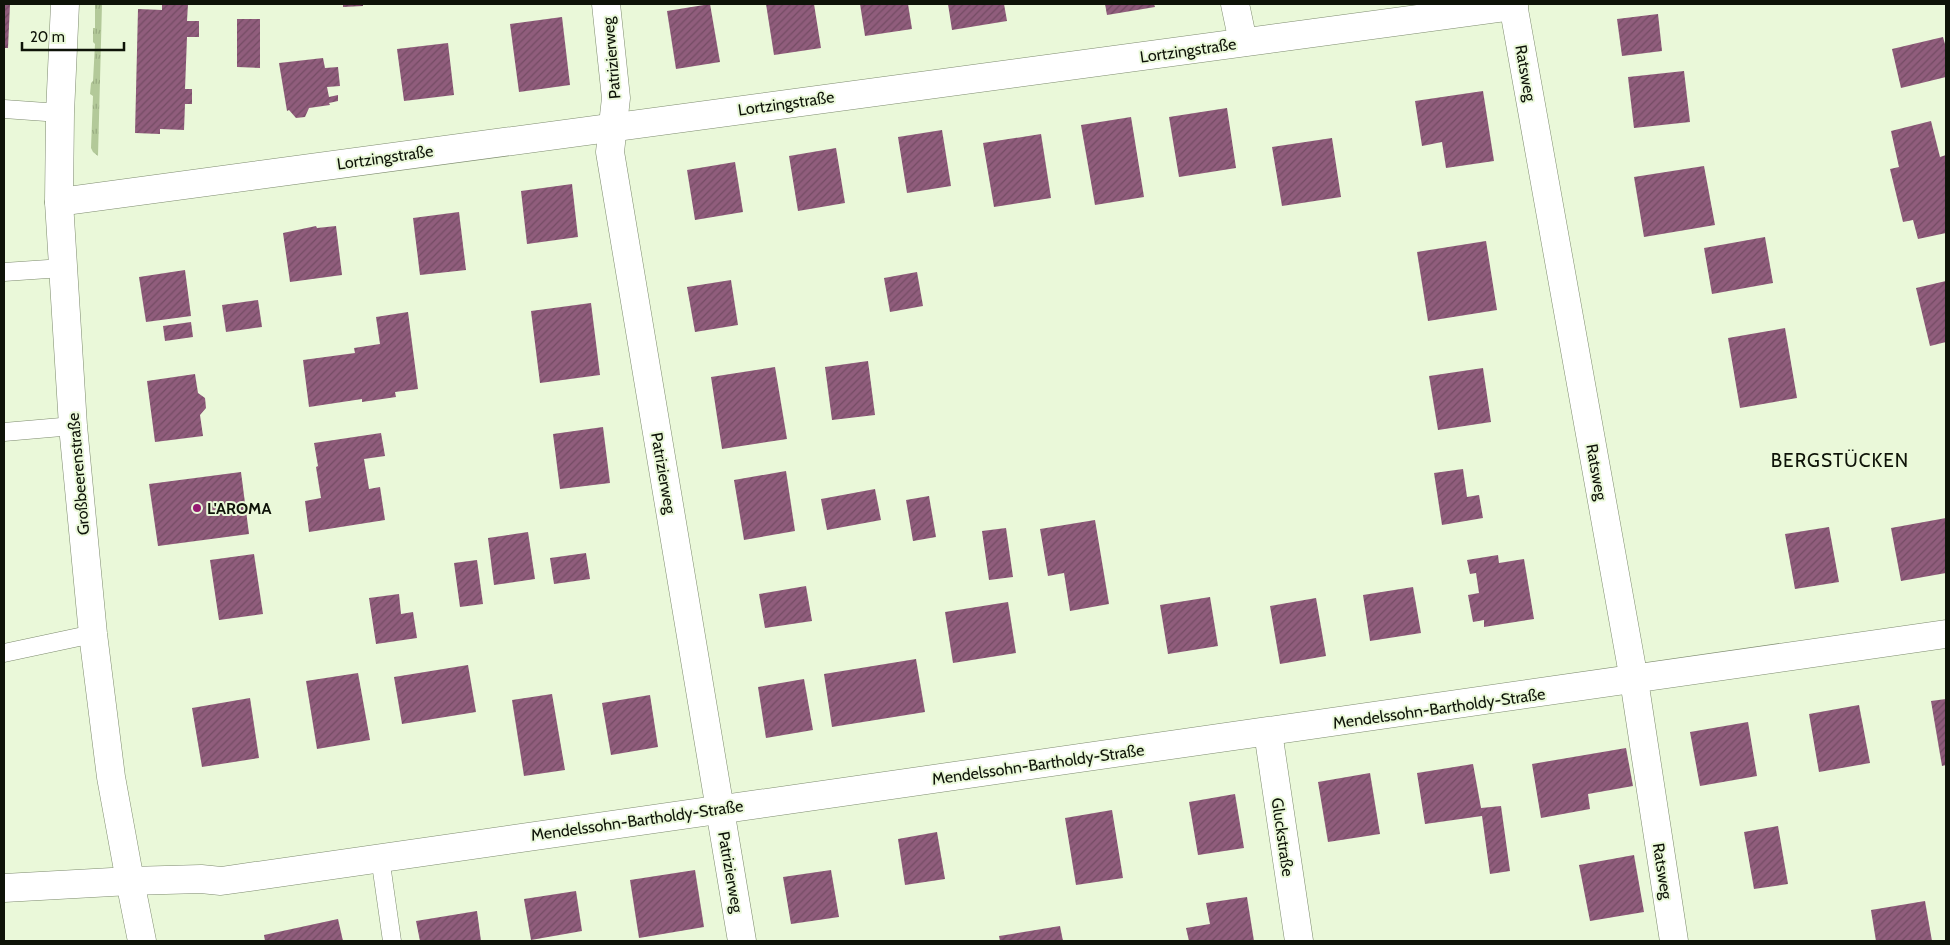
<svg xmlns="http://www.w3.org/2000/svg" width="1950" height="945" viewBox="0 0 1950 945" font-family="Cabin,sans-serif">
  <defs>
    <pattern id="grass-tufts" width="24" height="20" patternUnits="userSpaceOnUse" patternTransform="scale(1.25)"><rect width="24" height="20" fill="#b3c999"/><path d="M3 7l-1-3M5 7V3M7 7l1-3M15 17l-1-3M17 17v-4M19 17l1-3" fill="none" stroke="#99ac82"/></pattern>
    <pattern id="building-hatch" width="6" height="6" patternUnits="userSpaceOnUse" patternTransform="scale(1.25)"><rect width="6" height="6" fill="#905d7c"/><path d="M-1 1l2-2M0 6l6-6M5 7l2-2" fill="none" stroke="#744c64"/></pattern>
  </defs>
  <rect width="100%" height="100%" fill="#eaf8d9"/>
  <!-- grass -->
  <path fill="url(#grass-tufts)" d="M95,4H102L98,156L93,152L91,148L93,96L90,94L91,83L93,81L95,44L93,42V28H95Z"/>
  <!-- building -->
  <g fill="url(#building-hatch)">
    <path d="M4,4H10L8,48H4Z"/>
    <path d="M162,4H188L187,21H199V37H187L185,89H192V104H185L184,130L160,129V134L135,133L138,9L162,10Z"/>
    <path d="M343,4H363V6L343,7Z"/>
    <path d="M710,4L720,62L676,69L667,11Z"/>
    <path d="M766,4H814L821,48L774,55Z"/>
    <path d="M860,4H908L912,29L865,36Z"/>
    <path d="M948,4H1004L1007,21L952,30Z"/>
    <path d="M1105,4H1154L1155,7L1107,15Z"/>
    <path d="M1658,14L1662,51L1622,56L1617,19Z"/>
    <path d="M562,17L570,85L519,92L510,24Z"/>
    <path d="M237,19H260V68L237,67Z"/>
    <path d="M1943,37L1946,48V77L1901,88L1892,49Z"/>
    <path d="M448,43L454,95L404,101L397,49Z"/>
    <path d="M323,58L325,68L338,67L340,86L327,87L329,97L338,95V101L329,103L330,105L309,108L305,117L296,118L289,110L287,111L279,63Z"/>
    <path d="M1684,71L1690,122L1634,128L1628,77Z"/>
    <path d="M1483,91L1494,161L1446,168L1442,142L1422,146L1415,101Z"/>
    <path d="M1227,108L1236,168L1179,177L1169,117Z"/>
    <path d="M1131,117L1144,197L1095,205L1081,125Z"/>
    <path d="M1931,121L1940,157L1946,155V233L1918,239L1913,220L1903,222L1890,169L1899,167L1891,131Z"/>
    <path d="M942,130L951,186L907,193L898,137Z"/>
    <path d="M1041,134L1051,198L994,207L983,143Z"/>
    <path d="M1332,138L1341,197L1282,206L1272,147Z"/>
    <path d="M836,148L845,203L798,211L789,156Z"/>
    <path d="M735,162L743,212L695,220L687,170Z"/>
    <path d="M1704,166L1715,225L1644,237L1634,177Z"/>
    <path d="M572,184L578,237L527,244L521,191Z"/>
    <path d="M459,212L466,270L420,275L413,218Z"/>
    <path d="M316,226L317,228L336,226L342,275L290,282L283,233Z"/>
    <path d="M1765,237L1773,283L1712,294L1704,248Z"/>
    <path d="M1486,241L1497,310L1428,321L1417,252Z"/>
    <path d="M185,270L191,316L146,322L139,277Z"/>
    <path d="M917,272L923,306L890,312L884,278Z"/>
    <path d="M731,280L738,325L695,332L687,287Z"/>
    <path d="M1946,281V342L1930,346L1916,288Z"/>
    <path d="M258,300L262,327L226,332L222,305Z"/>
    <path d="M591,303L600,375L540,383L531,311Z"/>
    <path d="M408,312L418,389L395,392L396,397L362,402V399L309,407L303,360L355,353L354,348L380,344L376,317Z"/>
    <path d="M191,322L193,337L165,341L163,326Z"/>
    <path d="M1785,328L1797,398L1740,408L1728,338Z"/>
    <path d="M868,361L875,415L832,420L825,367Z"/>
    <path d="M775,367L787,439L722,449L711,377Z"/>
    <path d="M1483,368L1491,422L1438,430L1429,376Z"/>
    <path d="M195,374L198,393L205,398L206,408L200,415L203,436L155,442L147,381Z"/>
    <path d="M603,427L610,483L560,489L553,434Z"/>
    <path d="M381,433L385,456L364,459L369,489L380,487L385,520L309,532L305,501L321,498L316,467L318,466L314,443Z"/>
    <path d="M1463,469L1467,497L1479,495L1483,518L1442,525L1434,473Z"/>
    <path d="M786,471L795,531L744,540L734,480Z"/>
    <path d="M241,472L249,534L158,546L149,484Z"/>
    <path d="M875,489L881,520L827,530L821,499Z"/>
    <path d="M929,496L936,537L913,541L906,500Z"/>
    <path d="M1946,518V573L1901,581L1891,528Z"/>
    <path d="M1095,520L1109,604L1070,611L1064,573L1048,576L1040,529Z"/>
    <path d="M1829,527L1839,582L1795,589L1785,534Z"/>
    <path d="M1006,528L1013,577L989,580L982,531Z"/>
    <path d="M528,532L535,579L494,585L488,538Z"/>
    <path d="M586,553L590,579L554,584L550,558Z"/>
    <path d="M254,554L263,614L219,620L210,560Z"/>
    <path d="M1498,555L1499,563L1524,559L1534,619L1484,627V620L1473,622L1468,595L1479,593L1476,573L1470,574L1467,560Z"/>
    <path d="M477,560L483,604L460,607L454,563Z"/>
    <path d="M806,586L812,621L765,628L759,594Z"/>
    <path d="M1413,587L1421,633L1370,641L1363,595Z"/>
    <path d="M399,594L401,614L413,612L417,638L376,644L369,598Z"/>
    <path d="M1210,597L1218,646L1168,654L1160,605Z"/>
    <path d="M1316,598L1326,656L1280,664L1270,606Z"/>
    <path d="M1008,602L1016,653L953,663L945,612Z"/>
    <path d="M916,659L925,712L832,727L824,674Z"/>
    <path d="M468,665L476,712L402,724L394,677Z"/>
    <path d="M358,673L370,740L317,749L306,681Z"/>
    <path d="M804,679L813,730L766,738L758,687Z"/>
    <path d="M552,694L565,770L524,776L512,700Z"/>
    <path d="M650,695L658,747L611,755L602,703Z"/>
    <path d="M250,698L259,758L202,767L192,708Z"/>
    <path d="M1946,699V765L1942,766L1931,701Z"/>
    <path d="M1859,705L1870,763L1819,772L1809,714Z"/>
    <path d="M1748,722L1757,776L1700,786L1690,732Z"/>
    <path d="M1626,748L1633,786L1588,794L1590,809L1541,818L1532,764Z"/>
    <path d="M1473,764L1481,808L1501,806L1510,871L1490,874L1482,816L1425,824L1417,773Z"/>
    <path d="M1370,773L1380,834L1328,842L1318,782Z"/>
    <path d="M1235,794L1244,848L1198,855L1189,802Z"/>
    <path d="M1112,810L1123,878L1076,885L1065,818Z"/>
    <path d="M1778,826L1788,884L1754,889L1744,832Z"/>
    <path d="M937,832L945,879L905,885L898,839Z"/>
    <path d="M1634,855L1644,912L1590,921L1579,865Z"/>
    <path d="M695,870L704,927L639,938L630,880Z"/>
    <path d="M831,870L839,917L791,924L783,877Z"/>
    <path d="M576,891L582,931L531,940L524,899Z"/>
    <path d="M1247,897L1254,941H1189L1186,928L1210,924L1206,903Z"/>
    <path d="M1925,901L1932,941H1876L1871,910Z"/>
    <path d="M477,911L481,941H420L416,921Z"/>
    <path d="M338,919L343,941H265L264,935Z"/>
    <path d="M1060,926L1063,941H1000L999,936Z"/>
  </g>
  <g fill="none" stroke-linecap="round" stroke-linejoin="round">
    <!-- service casing -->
    <g stroke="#7e8b6f" stroke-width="19">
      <g id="service">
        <path d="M4,109L60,113"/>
        <path d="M4,272L63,268"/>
        <path d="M4,432L73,426"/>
        <path d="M4,653L93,634"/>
        <path d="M380,857L392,941"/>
      </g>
    </g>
    <!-- minor casing -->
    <g stroke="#7e8b6f" stroke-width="29">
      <g id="minor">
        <path d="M606,4L616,98L610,152L742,941"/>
        <path d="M1235,4L1243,42"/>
        <path d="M1513,4L1634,680L1674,941"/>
        <path d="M59,202L1514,6"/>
        <path d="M1268,732L1299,941"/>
        <path d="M130,881L201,879L221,881C796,796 1372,719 1946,634"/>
      </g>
    </g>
    <!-- tertiary casing -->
    <g stroke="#7e8b6f" stroke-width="29">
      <g id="tertiary">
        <path d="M65,4L60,113L59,202L73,426L93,634L111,777L130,881L142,941"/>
        <path d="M4,888L130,881"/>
      </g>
    </g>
    <!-- service -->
    <use href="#service" stroke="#fff" stroke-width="18"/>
    <!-- minor -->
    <use href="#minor" stroke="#fff" stroke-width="28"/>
    <!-- tertiary -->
    <use href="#tertiary" stroke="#fff" stroke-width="28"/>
  </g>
  <!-- markers -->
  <circle fill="#961972" stroke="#eaf8d9" stroke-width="2" cx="197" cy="508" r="5"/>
  <g text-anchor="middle" stroke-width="4" stroke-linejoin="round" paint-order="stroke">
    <!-- street labels -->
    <g font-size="16" fill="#0e1308" stroke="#eaf8d9">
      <text transform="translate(1188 50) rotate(-8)" y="6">Lortzingstraße</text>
      <text transform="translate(611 58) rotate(-95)" y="6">Patrizierweg</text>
      <text transform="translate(1526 73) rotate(80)" y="6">Ratsweg</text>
      <text transform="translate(786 103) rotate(-8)" y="6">Lortzingstraße</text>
      <text transform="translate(385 157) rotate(-8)" y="6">Lortzingstraße</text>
      <text transform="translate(1597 472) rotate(80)" y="6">Ratsweg</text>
      <text transform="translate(664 473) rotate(80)" y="6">Patrizierweg</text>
      <text transform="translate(78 474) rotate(-95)" y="6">Großbeerenstraße</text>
      <text transform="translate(1439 708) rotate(-8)" y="6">Mendelssohn-Bartholdy-Straße</text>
      <text transform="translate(1038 764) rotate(-8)" y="6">Mendelssohn-Bartholdy-Straße</text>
      <text transform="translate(637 820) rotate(-8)" y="6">Mendelssohn-Bartholdy-Straße</text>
      <text transform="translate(1283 837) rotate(82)" y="6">Gluckstraße</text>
      <text transform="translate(1663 871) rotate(81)" y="6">Ratsweg</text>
      <text transform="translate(731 872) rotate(80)" y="6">Patrizierweg</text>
    </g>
    <!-- poi labels -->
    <g font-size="16" font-weight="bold" fill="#0e1308" stroke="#eaf8d9" text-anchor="start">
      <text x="207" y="514">L'AROMA</text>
    </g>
    <!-- quarter labels -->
    <g font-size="19" letter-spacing="1" fill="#0e1308" stroke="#eaf8d9">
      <text x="1840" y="467">BERGSTÜCKEN</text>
    </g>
  </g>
  <!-- border -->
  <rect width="1950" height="945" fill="none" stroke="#0e1308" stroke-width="10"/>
  <!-- scale -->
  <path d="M22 42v8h102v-8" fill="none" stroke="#0e1308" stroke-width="2.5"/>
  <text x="30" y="42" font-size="15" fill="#0e1308" stroke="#eaf8d9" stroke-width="4" paint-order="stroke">20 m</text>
</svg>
